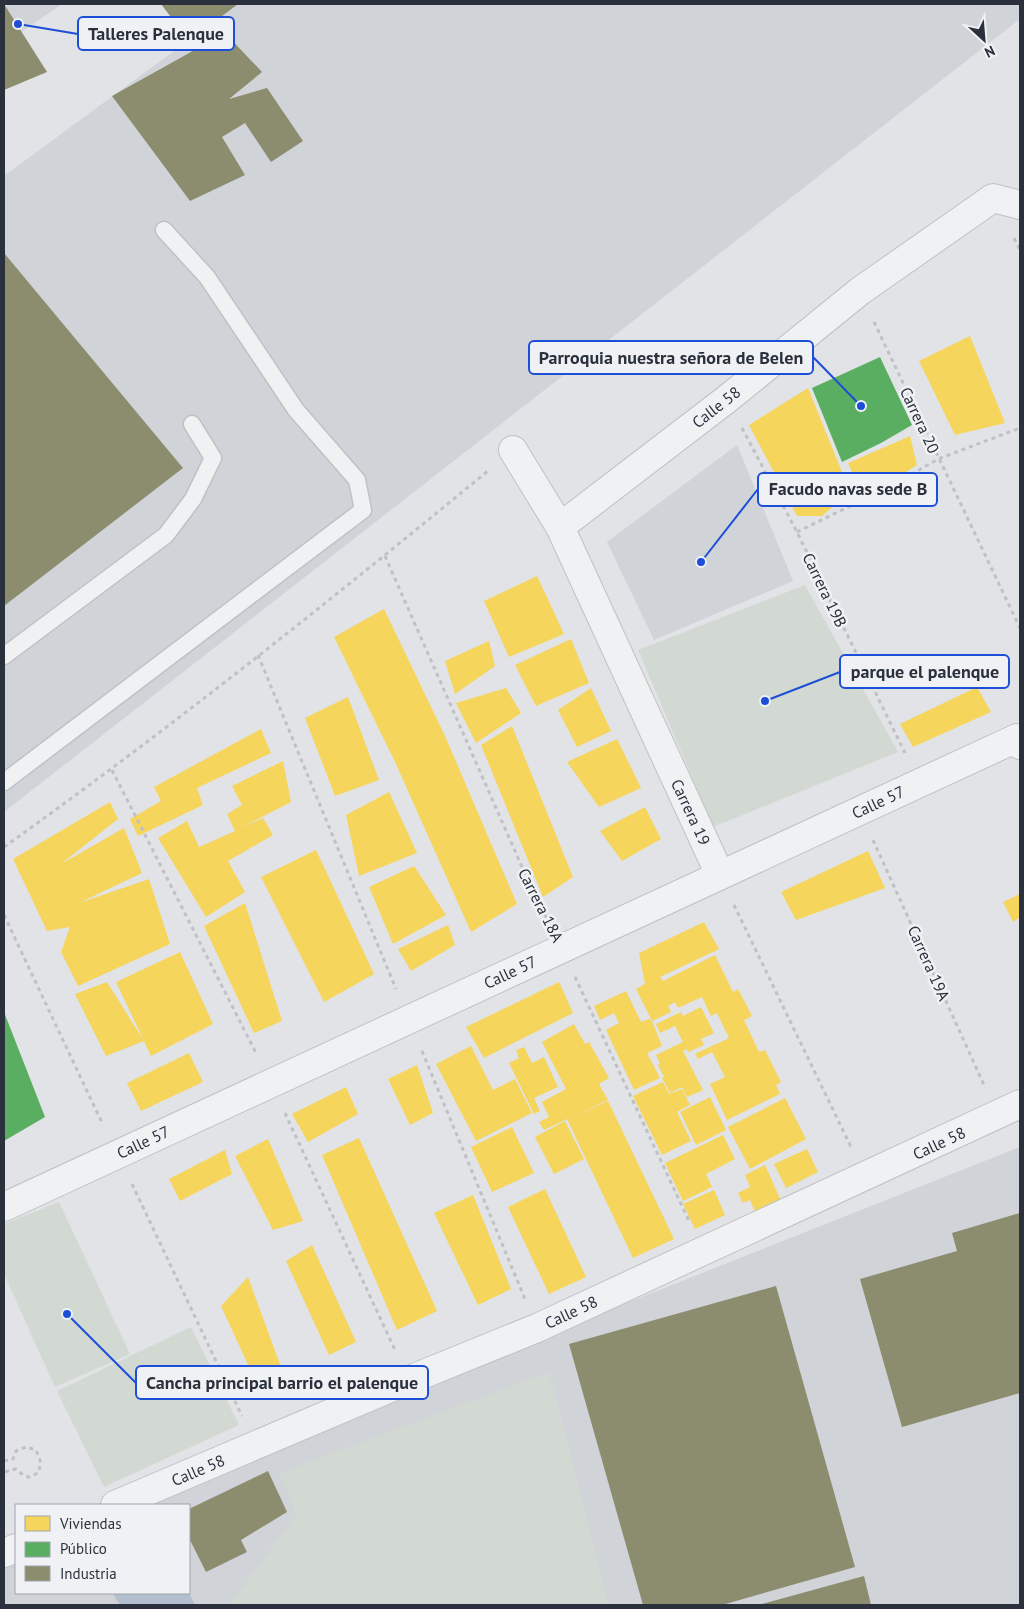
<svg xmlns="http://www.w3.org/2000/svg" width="1024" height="1609" viewBox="0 0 1024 1609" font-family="'PT Sans',sans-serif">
  <rect width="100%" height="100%" fill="#e1e3e6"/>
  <!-- built -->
  <g fill="#d0d3d8">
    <path d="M4,4H62L4,44Z"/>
    <path d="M238,4H1020V19L4,812V176Z"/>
    <path d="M737,445L793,581L654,640L607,542Z"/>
    <path d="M1020,1147V1605H4V1549L16,1545V1593H189V1505H117Z"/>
  </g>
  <!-- green -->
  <g fill="#d2d9d2">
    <path d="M805,585L898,752L713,827L638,650Z"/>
    <path d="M59,1202L130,1354L55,1387L4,1274V1224Z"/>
    <path d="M191,1327L239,1425L104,1487L57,1391Z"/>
    <path d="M549,1372L609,1605H229L297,1514L279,1473Z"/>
  </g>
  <!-- water -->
  <path fill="#b2bfce" d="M115,1593H189L195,1605H120L113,1594Z"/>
  <!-- homes -->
  <g fill="#f6d55c">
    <path d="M970,336L1005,423L955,435L919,361Z"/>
    <path d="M808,388L850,492L822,516H797L749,425Z"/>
    <path d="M910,436L917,465L895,479L861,493L848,463Z"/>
    <path d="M537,576L564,634L509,657L484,601Z"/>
    <path d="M384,609L445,736L517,904L471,932L395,762L334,637Z"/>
    <path d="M571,639L589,683L536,706L515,665Z"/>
    <path d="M489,641L495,666L455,694L445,661Z"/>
    <path d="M977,687L991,712L913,747L900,724Z"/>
    <path d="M506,688L521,713L476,743L456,703Z"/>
    <path d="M591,688L611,731L577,747L558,710Z"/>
    <path d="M348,697L379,780L335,796L305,718Z"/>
    <path d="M512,726L573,877L543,897L481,745Z"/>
    <path d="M261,729L271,753L197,788L203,805L138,836L130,819L161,801L154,787Z"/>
    <path d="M617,739L641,788L599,807L567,762Z"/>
    <path d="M283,761L291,802L242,827L263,818L273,835L228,861L245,892L206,917L158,838L187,821L199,847L235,831L227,814L242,805L232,786Z"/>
    <path d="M389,792L417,853L359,876L346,815Z"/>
    <path d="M110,802L118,819L61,864L124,828L142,873L79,903L149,879L170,944L78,986L61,952L70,927L47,931L13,859Z"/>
    <path d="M645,807L661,839L622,861L600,831Z"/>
    <path d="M316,850L374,974L324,1002L261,877Z"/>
    <path d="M868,851L885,888L796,920L781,892Z"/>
    <path d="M414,866L446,915L393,944L369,887Z"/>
    <path d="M1020,894V917L1013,922L1003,902Z"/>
    <path d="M245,903L282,1021L254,1033L204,926Z"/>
    <path d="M704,922L719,949L660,977L663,981L715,955L733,992L738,989L752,1016L744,1020L759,1052L765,1050L781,1082L776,1085L780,1094L727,1120L710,1084L725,1077L712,1052L698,1059L695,1054L729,1038L717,1013L711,1016L702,997L678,1008L675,1002L668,1006L671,1012L652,1021L662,1046L647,1053L660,1078L634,1090L606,1030L619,1023L614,1013L600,1020L594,1006L626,991L641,1022L649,1019L652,1021L636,989L645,984L639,953Z"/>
    <path d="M448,925L455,945L411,971L398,949Z"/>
    <path d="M180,952L213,1024L151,1056L116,982Z"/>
    <path d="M107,982L144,1041L106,1056L75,994Z"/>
    <path d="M559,982L573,1013L484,1058L466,1027Z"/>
    <path d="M701,1007L714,1033L701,1039L704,1045L688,1052L687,1049L683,1051L703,1090L687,1097L682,1087L670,1093L662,1078L664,1077L658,1065L660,1064L656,1055L683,1042L675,1026L660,1033L656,1024L681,1012L683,1016Z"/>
    <path d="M574,1024L585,1044L589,1042L609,1078L599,1084L608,1100L572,1117L608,1101L674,1239L633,1258L567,1119L544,1130L539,1122L549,1117L542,1102L566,1089L542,1042Z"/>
    <path d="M471,1046L493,1090L515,1079L532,1113L476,1141L436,1064Z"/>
    <path d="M524,1047L532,1063L544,1057L558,1087L534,1098L540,1111L534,1114L509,1063L519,1058L516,1050Z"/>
    <path d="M189,1053L203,1082L141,1111L127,1083Z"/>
    <path d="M417,1065L433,1113L410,1125L388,1079Z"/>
    <path d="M663,1082L669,1094L682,1089L690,1105L677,1112L691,1141L662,1155L633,1096Z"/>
    <path d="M346,1087L358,1114L308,1142L292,1114Z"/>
    <path d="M710,1097L726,1130L696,1145L680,1112Z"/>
    <path d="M785,1098L806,1139L750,1169L728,1127Z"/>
    <path d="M565,1121L584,1159L554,1174L535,1137Z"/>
    <path d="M512,1127L534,1173L492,1192L471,1147Z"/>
    <path d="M723,1135L735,1159L706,1174L712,1187L683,1201L665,1163Z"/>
    <path d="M359,1138L437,1311L397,1330L322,1155Z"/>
    <path d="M268,1139L303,1221L273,1230L235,1156Z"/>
    <path d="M807,1149L818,1172L786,1188L774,1164Z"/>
    <path d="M225,1150L232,1174L180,1201L169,1179Z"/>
    <path d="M765,1165L782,1203L756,1214L750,1200L743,1203L738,1193L750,1187L745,1175Z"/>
    <path d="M545,1189L586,1277L549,1294L508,1207Z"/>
    <path d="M714,1190L725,1215L695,1229L683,1204Z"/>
    <path d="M473,1195L511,1289L478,1305L434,1213Z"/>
    <path d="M312,1245L356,1342L329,1355L286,1261Z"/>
    <path d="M248,1277L285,1378L261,1393L221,1306Z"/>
  </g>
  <!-- public -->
  <g fill="#5aae61">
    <path d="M880,357L912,425L881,443L842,462L812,388Z"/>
    <path d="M4,1012L45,1117L4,1141Z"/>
  </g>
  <!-- industry -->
  <g fill="#8c8c6e">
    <path d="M4,4L47,72L4,90Z"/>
    <path d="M161,4H238L189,41Z"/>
    <path d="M225,33L262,72L229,99L267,88L303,141L271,162L245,123L222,137L245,175L190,201L112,96Z"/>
    <path d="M4,253L183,468L4,606Z"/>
    <path d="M1020,1213V1393L902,1427L860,1279L957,1251L952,1233Z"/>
    <path d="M776,1286L855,1567L722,1605H643L569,1344Z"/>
    <path d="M268,1471L287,1512L241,1540L247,1552L206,1572L189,1538V1509Z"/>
    <path d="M864,1576L871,1605H758Z"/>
  </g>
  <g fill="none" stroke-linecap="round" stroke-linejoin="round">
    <!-- service casing -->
    <g stroke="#bfc1c4" stroke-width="19">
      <g id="service">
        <path d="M4,656L166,535L193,499L213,458L192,424"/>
        <path d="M4,782L363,510L357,480L296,410L207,277L164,230"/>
      </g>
    </g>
    <!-- minor casing -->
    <g stroke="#bfc1c4" stroke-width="30">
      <g id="minor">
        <path d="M513,450L560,527L720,875"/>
        <path d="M560,527L727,399L860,291L993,198L1020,205"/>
        <path d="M4,1207L1017,738L1020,745"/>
        <path d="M115,1505L409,1380L537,1328L1020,1104"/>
        <path d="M4,1553L16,1548"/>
      </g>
    </g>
    <!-- path -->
    <g stroke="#bfc1c4" stroke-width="3" stroke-dasharray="4 4" stroke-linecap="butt">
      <path d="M1014,238L1020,250"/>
      <path d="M874,322L1020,628"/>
      <path d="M742,428L797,532L905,753"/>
      <path d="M797,532L893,485L938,459L1020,428"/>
      <path d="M385,556L537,901L548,920"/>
      <path d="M258,655L396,989"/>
      <path d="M112,770L257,1055"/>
      <path d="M873,840L984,1085"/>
      <path d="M4,847C171,728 331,600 489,470"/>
      <path d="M734,905L851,1147"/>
      <path d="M4,915L103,1125"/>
      <path d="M575,977L689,1221"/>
      <path d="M422,1051L525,1299"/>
      <path d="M285,1113L395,1350"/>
      <path d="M132,1184L242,1416"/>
      <path d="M4,1461L13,1459L16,1451L26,1447L36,1450L41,1463L38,1473L29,1477L23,1475L16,1469L4,1472"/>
    </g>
    <!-- service -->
    <use href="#service" stroke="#f0f1f3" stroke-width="16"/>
    <!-- minor -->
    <use href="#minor" stroke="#f0f1f3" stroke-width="28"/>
  </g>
  <g text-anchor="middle" stroke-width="5" stroke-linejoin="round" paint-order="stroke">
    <!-- street labels -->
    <g font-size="16" fill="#2a313c" stroke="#eff1f5">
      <text transform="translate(716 407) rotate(-38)" y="6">Calle 58</text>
      <text transform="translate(920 420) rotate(65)" y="6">Carrera 20</text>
      <text transform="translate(825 590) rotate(64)" y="6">Carrera 19B</text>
      <text transform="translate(878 802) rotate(-25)" y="6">Calle 57</text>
      <text transform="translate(691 812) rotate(65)" y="6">Carrera 19</text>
      <text transform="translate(541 905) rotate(63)" y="6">Carrera 18A</text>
      <text transform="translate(929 963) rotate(66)" y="6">Carrera 19A</text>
      <text transform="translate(510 972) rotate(-25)" y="6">Calle 57</text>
      <text transform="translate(143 1142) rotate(-25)" y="6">Calle 57</text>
      <text transform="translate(939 1143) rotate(-25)" y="6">Calle 58</text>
      <text transform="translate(571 1312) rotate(-25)" y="6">Calle 58</text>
      <text transform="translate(198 1470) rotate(-23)" y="6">Calle 58</text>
    </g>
  </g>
  <!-- callouts -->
  <path fill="none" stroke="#1d4ed8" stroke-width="2" d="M18 24L78 34M861 406L813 357M701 562L758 489M765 701L840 672M67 1314L136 1383"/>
  <g fill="#1d4ed8" stroke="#eff1f5" stroke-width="2">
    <circle cx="18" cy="24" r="5"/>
    <circle cx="861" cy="406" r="5"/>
    <circle cx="701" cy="562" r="5"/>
    <circle cx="765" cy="701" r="5"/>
    <circle cx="67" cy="1314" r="5"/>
  </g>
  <g fill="#eff1f5" stroke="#1d4ed8" stroke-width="2">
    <rect x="78" y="17" width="156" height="33" rx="5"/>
    <rect x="529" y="341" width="284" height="33" rx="5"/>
    <rect x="758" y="473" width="179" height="33" rx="5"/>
    <rect x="840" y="655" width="169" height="33" rx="5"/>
    <rect x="136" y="1366" width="292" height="33" rx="5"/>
  </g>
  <g font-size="18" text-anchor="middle" font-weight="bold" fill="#2a313c">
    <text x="156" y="40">Talleres Palenque</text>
    <text x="671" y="364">Parroquia nuestra señora de Belen</text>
    <text x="848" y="495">Facudo navas sede B</text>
    <text x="925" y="678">parque el palenque</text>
    <text x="282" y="1389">Cancha principal barrio el palenque</text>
  </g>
  <!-- border -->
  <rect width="1024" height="1609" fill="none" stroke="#2a313c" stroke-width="10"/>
  <!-- legend -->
  <rect x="15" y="1504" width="175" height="90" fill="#eff1f5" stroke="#a0a4ab"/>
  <rect x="25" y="1516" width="25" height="15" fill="#f6d55c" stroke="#a0a4ab"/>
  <text x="60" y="1529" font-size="15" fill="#2a313c">Viviendas</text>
  <rect x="25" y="1542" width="25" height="15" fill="#5aae61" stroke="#a0a4ab"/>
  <text x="60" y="1554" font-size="15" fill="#2a313c">Público</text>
  <rect x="25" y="1566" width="25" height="15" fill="#8c8c6e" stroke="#a0a4ab"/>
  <text x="60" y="1579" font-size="15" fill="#2a313c">Industria</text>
  <!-- north arrow -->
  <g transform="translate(984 40) rotate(154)" stroke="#eff1f5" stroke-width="4" paint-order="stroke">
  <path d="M0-4L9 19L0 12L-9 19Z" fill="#2a313c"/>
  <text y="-8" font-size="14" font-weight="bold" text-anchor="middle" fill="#2a313c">N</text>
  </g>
</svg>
